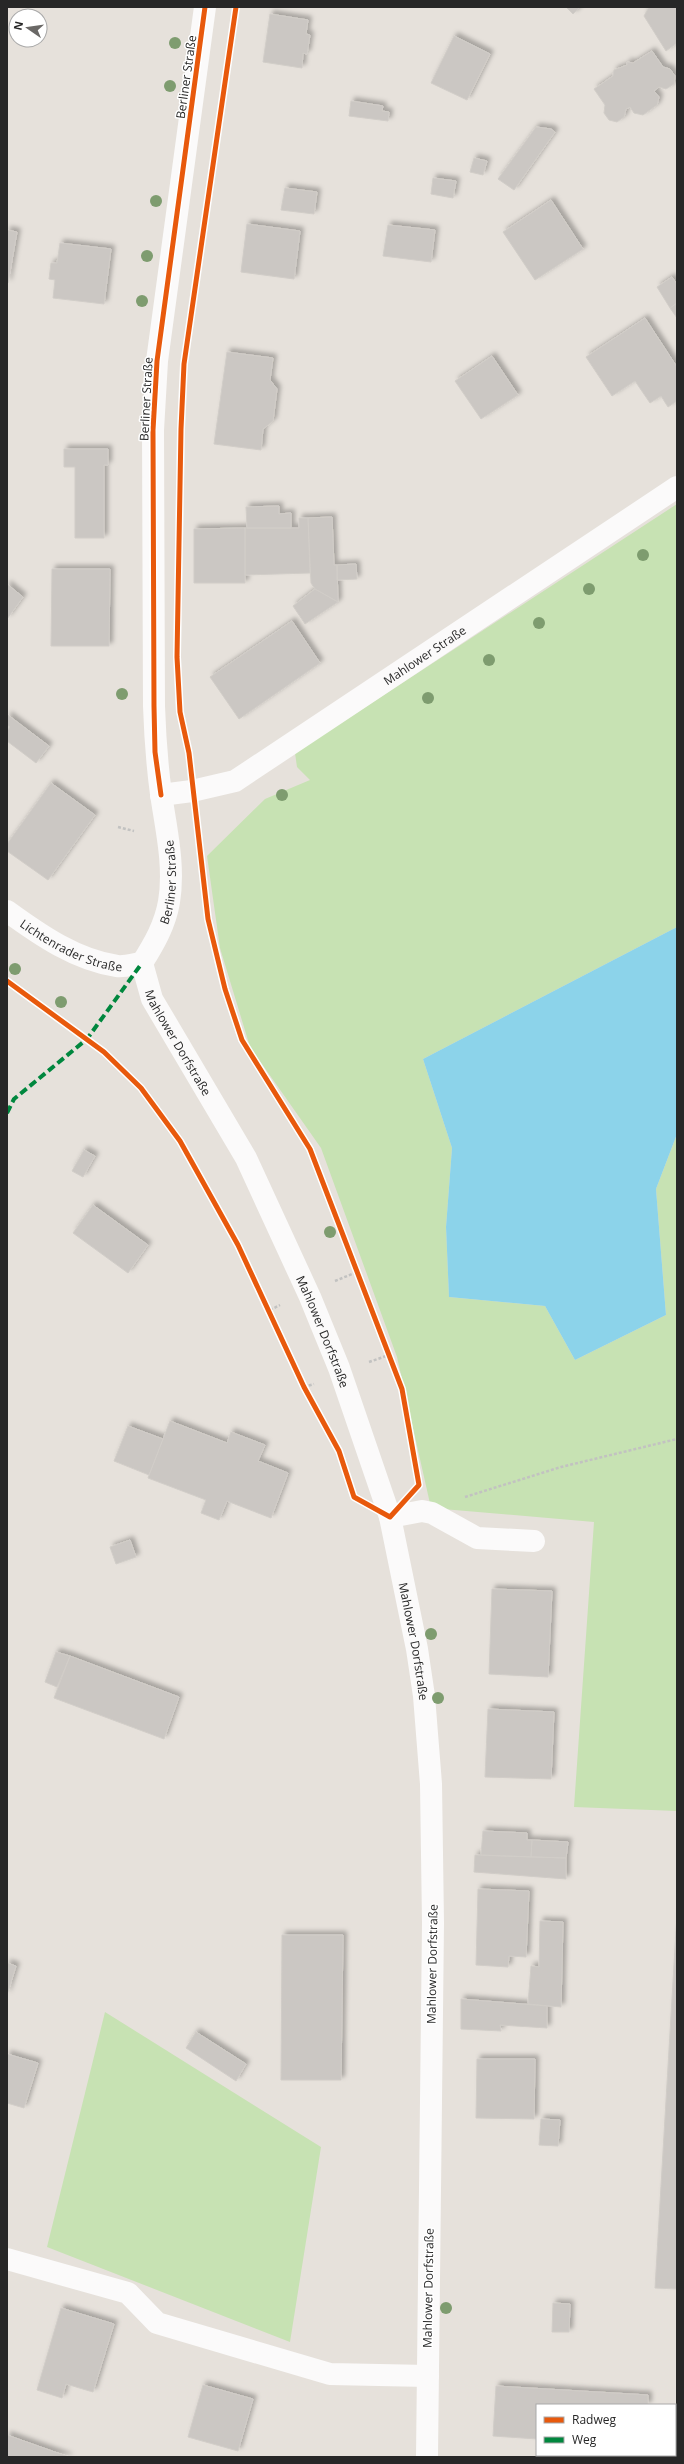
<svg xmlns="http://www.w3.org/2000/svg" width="684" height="2464" viewBox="0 0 684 2464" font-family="'Open Sans',sans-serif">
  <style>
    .green { fill: #c7e2b3 }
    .water { fill: #8cd3ea }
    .building { fill: #cbc7c3; stroke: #d1cdc8; filter: url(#shadow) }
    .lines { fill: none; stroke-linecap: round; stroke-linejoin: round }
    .path { stroke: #c2c2c1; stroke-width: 2.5; stroke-dasharray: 3 2; stroke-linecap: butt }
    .minor { stroke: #fbfafa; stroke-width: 22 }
    .quiet { stroke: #00873e; stroke-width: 4; stroke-dasharray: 8 4; stroke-linecap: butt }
    .cycleway-casing { stroke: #fff; stroke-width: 8 }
    .cycleway { stroke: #e8590c; stroke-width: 5 }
    .tree { fill: #7e9c6f }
    .labels { text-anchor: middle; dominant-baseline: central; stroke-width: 3; stroke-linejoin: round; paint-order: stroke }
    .street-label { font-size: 12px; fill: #272727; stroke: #fff }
  </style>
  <defs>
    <filter id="shadow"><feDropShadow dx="3.5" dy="-3.5" stdDeviation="2" flood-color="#0004"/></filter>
  </defs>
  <rect width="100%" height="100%" fill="#e6e1db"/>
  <!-- green -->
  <path class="green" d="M677 504V927L423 1059 452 1148 446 1227 449 1297 545 1306 575 1360 666 1315 656 1189 677 1134V1811L574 1807 594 1522 431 1508 397 1357 321 1148 250 1047 220 948 207 856 265 799 310 780 297 767 295 753Z
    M105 2012 321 2147 290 2342 47 2247Z"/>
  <!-- water -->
  <path class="water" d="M677 927V1134L656 1189 666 1315 575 1360 545 1306 449 1297 446 1227 452 1148 423 1059Z"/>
  <!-- building -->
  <path class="building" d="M566 7H580L573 14Z
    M649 7H677V43L666 51 644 16Z
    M270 14 308 20 306 34 310 35 307 54 303 53 302 68 263 62Z
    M454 36 490 54 467 100 431 83Z
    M652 51 663 67 670 69 675 76 674 84 666 89 659 87 654 91 659 97 657 105 643 115 634 113 630 107 626 109 624 117 617 122 609 120 604 113 605 105 594 89 613 76 614 70 627 65V62L633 63Z
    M351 101 383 106 382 111 389 112 388 121 349 116Z
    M536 127 551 129 555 132 514 190 498 179Z
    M474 158 487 161 483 175 470 172Z
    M433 178 456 181 453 198 431 194Z
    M285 188 317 192 314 214 281 210Z
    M551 200 583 249 535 280 503 232Z
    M247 224 300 231 294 279 241 272Z
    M388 225 435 230 431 262 383 256Z
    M7 230 17 232 8 283H7Z
    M60 243 111 249 104 304 53 298 55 280 49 279 51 263H57Z
    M672 277 677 284V303L670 308 657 287Z
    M677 303V318L670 308Z
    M645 318 677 367V401L668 407 661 396 650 403 635 381 612 396 586 357Z
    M227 352 273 358 270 380 277 389 273 421 263 429 261 450 214 444Z
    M492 356 518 395 481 419 455 381Z
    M64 449H108V465H104V538H75V467H64Z
    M279 506V514L291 513V528H247L246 507Z
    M332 517 334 565H337L338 602 315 589 311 583 308 518Z
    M299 518H308L310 573 245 575V528H299Z
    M245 528V583H194V529Z
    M356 564 357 579 337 580V565Z
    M52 569H110L109 646H51Z
    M7 584 23 597 7 619Z
    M315 589 338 602 305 624 293 606Z
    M292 621 320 663 239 719 210 677Z
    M8 715 49 746 36 763 7 741V731L10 727 7 725Z
    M51 783 95 815 48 880 7 851V844Z
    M84 1150 95 1156 83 1177 72 1171Z
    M93 1205 148 1245 128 1273 73 1233Z
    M170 1421 227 1443 231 1432 265 1445 258 1461 288 1473 271 1518 227 1501 219 1520 201 1513 206 1500 148 1478Z
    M128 1426 163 1439 149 1475 114 1461Z
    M130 1540 136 1557 116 1564 110 1547Z
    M492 1589 552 1591 548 1677 489 1674Z
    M56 1652 70 1656 57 1687 45 1682Z
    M70 1656 179 1697 164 1739 54 1698Z
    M488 1709 554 1712 551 1779 485 1777Z
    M483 1831 527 1833V1840H532L531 1857 481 1855Z
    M532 1840 568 1842 566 1858 531 1857Z
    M475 1855 566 1858V1879L474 1872Z
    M478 1889 529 1891 526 1957 509 1956 508 1967 476 1965Z
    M677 1913V2289L655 2288Z
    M540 1921 563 1922 561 2007 528 2004 531 1966 539 1967Z
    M282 1935H343L341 2080H281Z
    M7 1963 16 1966 7 1995Z
    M461 1999 547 2006V2028L500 2025 501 2031 461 2029Z
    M196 2032 246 2064 236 2081 186 2048Z
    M7 2054 38 2063 24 2108 7 2103Z
    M477 2059H535L534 2119 476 2118Z
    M541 2119 560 2120 558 2146 539 2145Z
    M553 2303 570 2304 569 2332H552Z
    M61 2308 114 2324 93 2392 66 2384 62 2398 37 2390Z
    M203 2385 253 2399 238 2451 188 2437Z
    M496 2386 648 2395V2405H537V2439L493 2436Z
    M675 2411H677V2457H643V2455H675Z
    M7 2435 69 2457H7Z"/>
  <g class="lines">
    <!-- path -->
    <path class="path" d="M118 827 134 831
      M335 1281 357 1272
      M270 1310 280 1305
      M369 1362 389 1355
      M304 1387 314 1384
      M465 1497 561 1467 677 1439"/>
    <!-- minor -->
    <g class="minor">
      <path id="s1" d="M161 795 192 791 235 781 677 487"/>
      <path id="s2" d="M7 911C40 935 76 960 117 966 125 967 134 964 142 963"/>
      <path id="s3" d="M142 963 152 999 246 1158 310 1297 339 1368 390 1517 417 1649 424 1696 431 1784 433 1923 427 2457"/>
      <path id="s4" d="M142 963C154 944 165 925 169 902 175 866 166 829 161 794 157 764 155 736 154 706L153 430 157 361 205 7"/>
      <path d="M390 1517 422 1511 432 1513 477 1538 534 1541"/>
      <path d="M7 2259 128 2293 157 2323 330 2374 428 2376"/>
    </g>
    <!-- quiet -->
    <path class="quiet" d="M7 1113 14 1099 87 1039 142 963"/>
    <defs>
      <path id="cycleway" d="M161 795 155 752 154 706 153 430 157 361 205 7
        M7 981 104 1052 141 1088 180 1141 238 1245 304 1387 339 1451 354 1497 390 1517 419 1485 402 1389 310 1149 242 1040 225 989 208 919 189 753 180 712 177 657 181 429 184 364 236 7"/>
    </defs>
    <!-- cycleway casing -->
    <use href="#cycleway" class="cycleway-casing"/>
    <!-- cycleway -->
    <use href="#cycleway" class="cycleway"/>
  </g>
  <!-- trees -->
  <g class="tree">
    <circle cx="175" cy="43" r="6"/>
    <circle cx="170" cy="86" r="6"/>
    <circle cx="156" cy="201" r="6"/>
    <circle cx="147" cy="256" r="6"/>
    <circle cx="142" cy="301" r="6"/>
    <circle cx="643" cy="555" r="6"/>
    <circle cx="589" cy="589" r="6"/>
    <circle cx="539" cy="623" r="6"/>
    <circle cx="489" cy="660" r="6"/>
    <circle cx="122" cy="694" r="6"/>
    <circle cx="428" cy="698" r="6"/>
    <circle cx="282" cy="795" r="6"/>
    <circle cx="15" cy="969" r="6"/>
    <circle cx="61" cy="1002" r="6"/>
    <circle cx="330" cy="1232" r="6"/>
    <circle cx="431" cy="1634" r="6"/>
    <circle cx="438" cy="1698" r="6"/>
    <circle cx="446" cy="2308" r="6"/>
  </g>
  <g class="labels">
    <!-- street labels -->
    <g class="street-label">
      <text transform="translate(186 77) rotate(-82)">Berliner Straße</text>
      <text transform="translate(146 399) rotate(-87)">Berliner Straße</text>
      <text stroke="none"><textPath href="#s1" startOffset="303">Mahlower Straße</textPath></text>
      <text stroke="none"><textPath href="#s4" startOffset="87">Berliner Straße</textPath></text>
      <text stroke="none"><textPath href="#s2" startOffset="74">Lichtenrader Straße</textPath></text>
      <text stroke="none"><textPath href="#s3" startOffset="88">Mahlower Dorfstraße</textPath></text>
      <text stroke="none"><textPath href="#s3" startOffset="412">Mahlower Dorfstraße</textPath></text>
      <text stroke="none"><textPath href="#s3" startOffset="736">Mahlower Dorfstraße</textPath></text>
      <text transform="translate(432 1964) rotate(-89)">Mahlower Dorfstraße</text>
      <text transform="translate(428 2288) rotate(-89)">Mahlower Dorfstraße</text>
    </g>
  </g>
  <!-- border -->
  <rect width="684" height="2464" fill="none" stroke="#272727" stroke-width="16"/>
  <!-- legend -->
  <rect x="536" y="2404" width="140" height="52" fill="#ffffff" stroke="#a9a9a9"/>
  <rect x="544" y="2417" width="20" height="6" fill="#e8590c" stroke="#a9a9a9"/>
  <text x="572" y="2424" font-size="12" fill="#272727">Radweg</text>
  <rect x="544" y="2437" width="20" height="6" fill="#00873e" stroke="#a9a9a9"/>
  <text x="572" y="2444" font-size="12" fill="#272727">Weg</text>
  <!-- north arrow -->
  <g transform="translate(28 28) rotate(283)"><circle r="19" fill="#ffffff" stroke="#a9a9a9"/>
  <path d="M0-3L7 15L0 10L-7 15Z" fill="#6a6866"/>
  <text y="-6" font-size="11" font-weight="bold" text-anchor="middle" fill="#272727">N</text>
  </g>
</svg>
